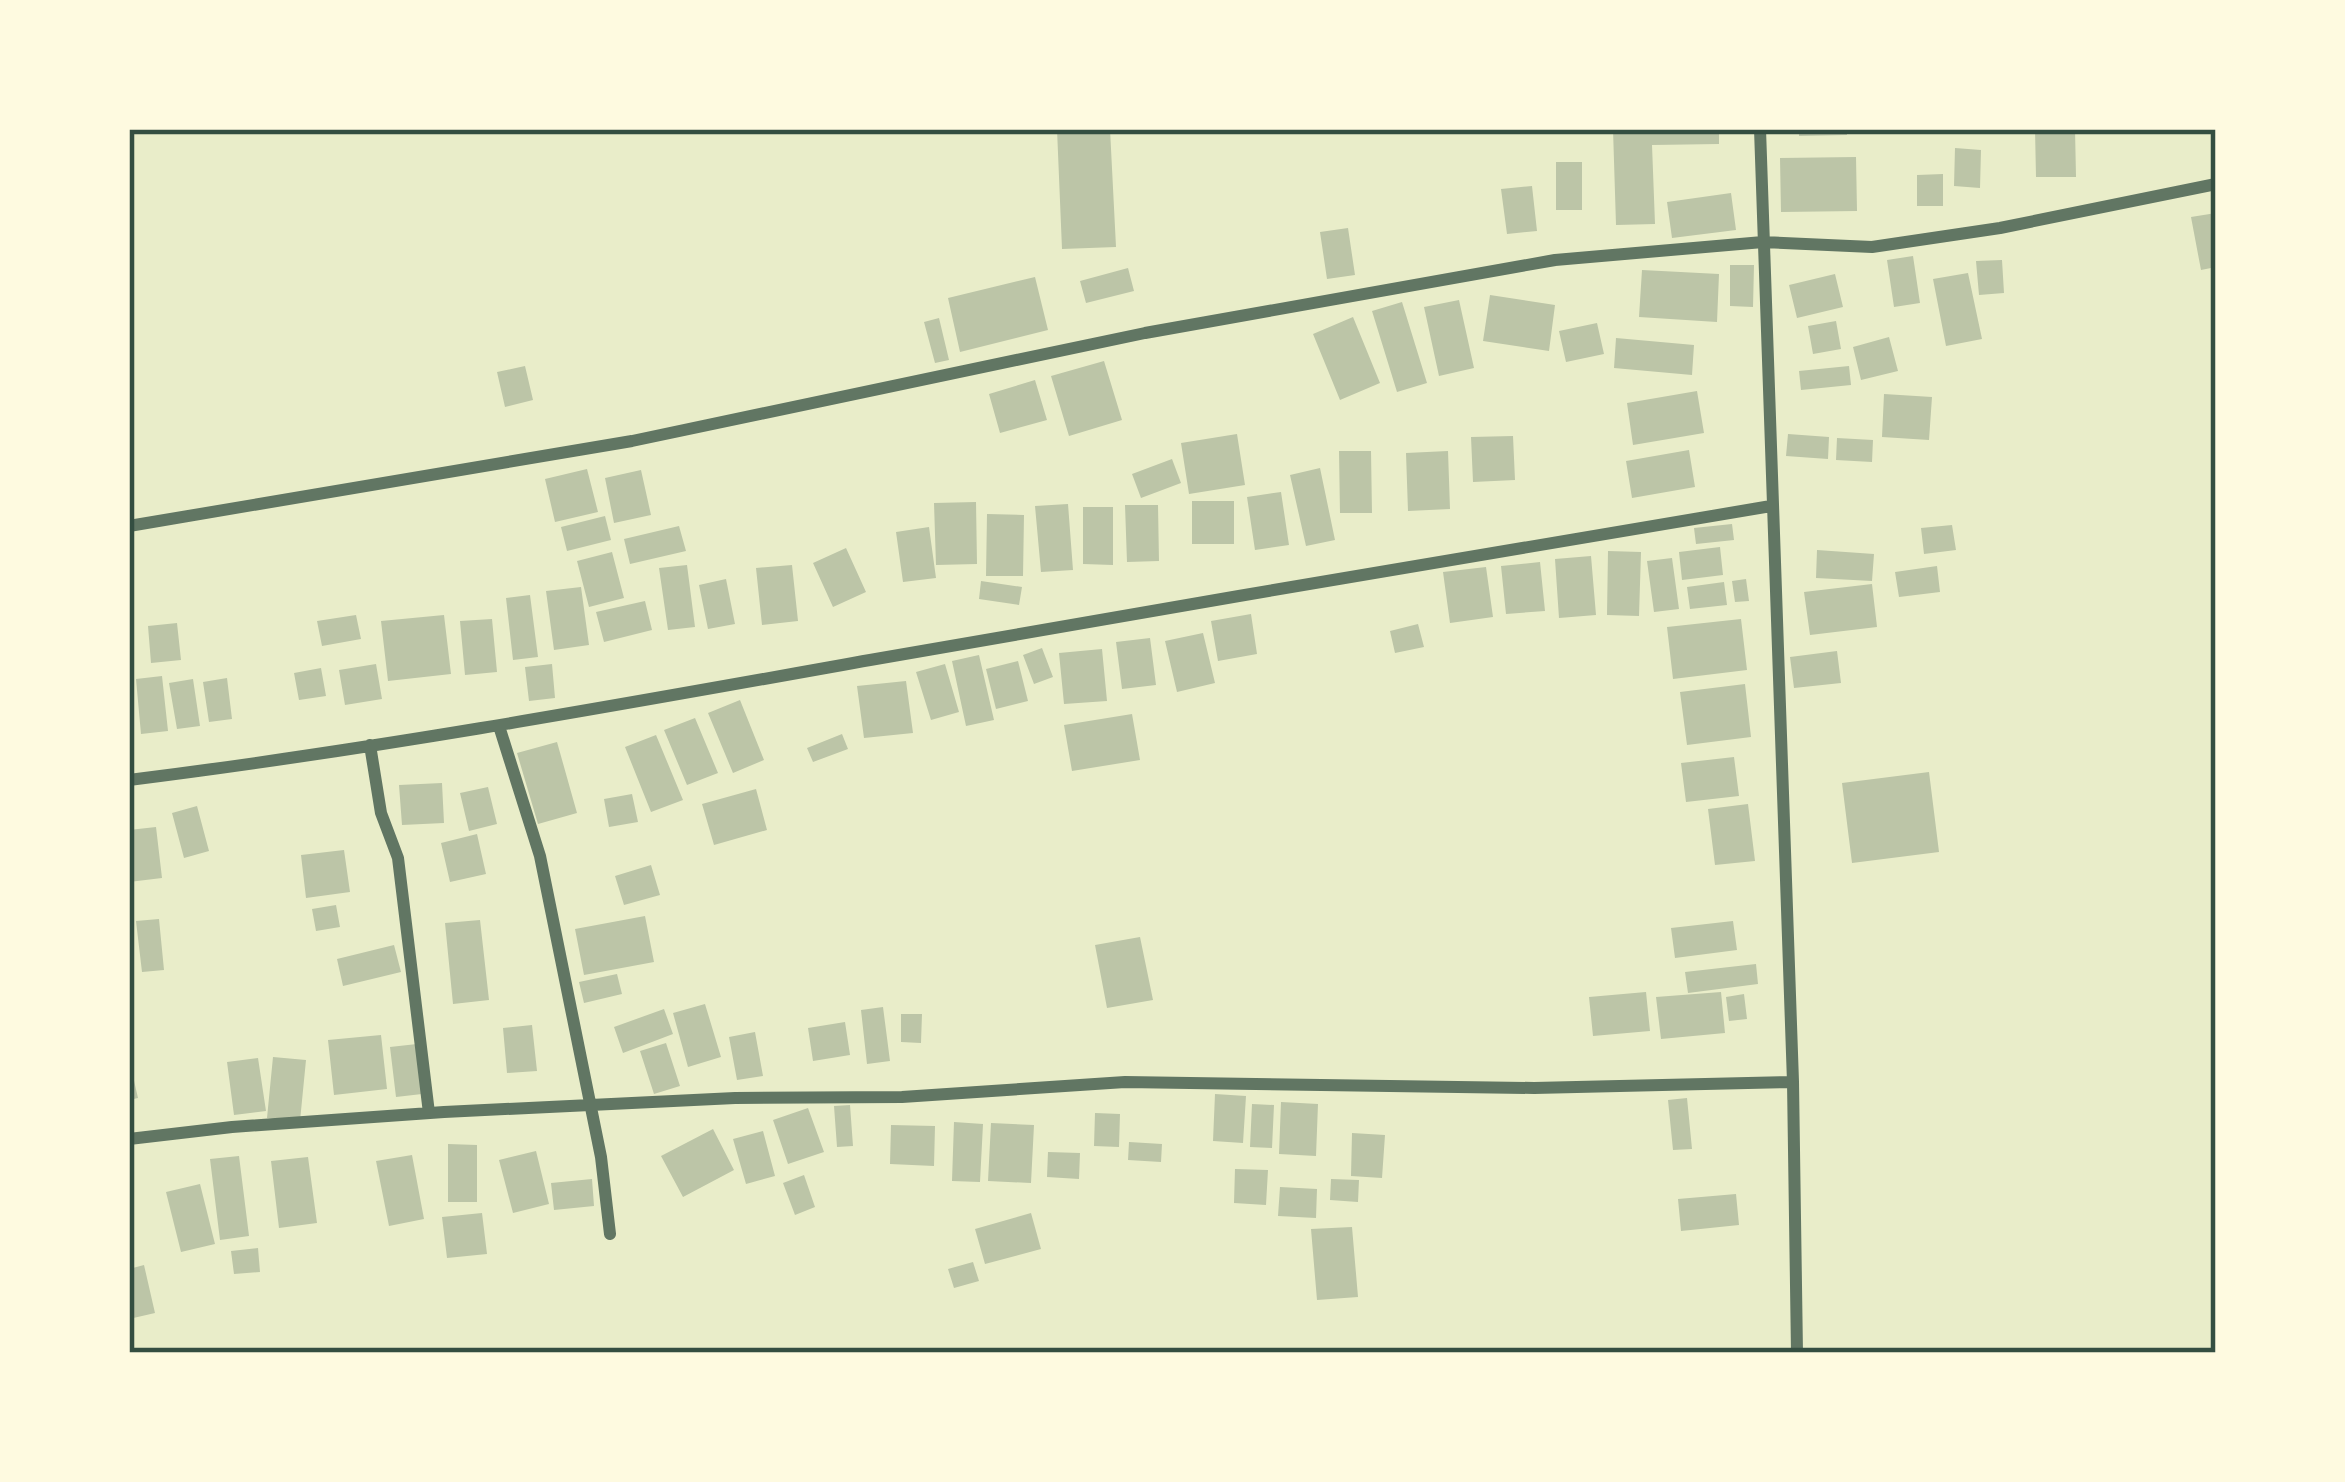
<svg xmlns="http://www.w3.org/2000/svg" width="2345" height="1482" viewBox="0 0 2345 1482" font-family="'Varela Round',sans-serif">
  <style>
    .building { fill: #bcc5a7 }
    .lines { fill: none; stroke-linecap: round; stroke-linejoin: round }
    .minor { stroke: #617663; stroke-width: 12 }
    .neatline { fill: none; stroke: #344e41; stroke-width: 4.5 }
  </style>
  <rect width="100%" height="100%" fill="#e9edc9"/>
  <!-- building -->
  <path class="building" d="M1057 129H1110L1116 247 1062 249Z
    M1613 129H1719V144L1652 145 1655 224 1616 225Z
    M1799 129H1847V135L1799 136Z
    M2035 129H2075L2076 177H2036Z
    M1955 148 1981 150 1980 188 1954 186Z
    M1856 157 1857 211 1781 212 1780 158Z
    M1556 162H1582V210H1556Z
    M1943 174V206H1917V175Z
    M1532 186 1537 231 1507 234 1501 189Z
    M1731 193 1736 230 1672 238 1667 202Z
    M2216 213V267L2201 270 2191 217Z
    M1348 228 1355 275 1327 279 1320 232Z
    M1913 256 1920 303 1894 307 1887 260Z
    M2002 260 2004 293 1979 295 1976 261Z
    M1730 265H1754L1753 307 1730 306Z
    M1128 268 1134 291 1086 303 1080 281Z
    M1642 270 1719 274 1717 322 1639 317Z
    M1968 273 1982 339 1946 346 1933 279Z
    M1835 274 1843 307 1797 318 1789 285Z
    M1035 277 1048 330 960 352 948 298Z
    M1490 295 1555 305 1549 351 1483 341Z
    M1459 300 1474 368 1439 376 1424 307Z
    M1402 302 1427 383 1397 392 1372 311Z
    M1353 317 1380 383 1340 400 1313 334Z
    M939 318 949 360 935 363 924 322Z
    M1836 321 1841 349 1813 354 1808 326Z
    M1597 323 1604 354 1566 362 1559 331Z
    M1889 337 1898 371 1861 380 1853 347Z
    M1616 338 1694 345 1692 375 1614 368Z
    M1104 361 1122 420 1069 436 1051 376Z
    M525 366 533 400 505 407 497 372Z
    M1849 366 1851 385 1801 390 1799 371Z
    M1035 380 1047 420 1000 433 989 394Z
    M1697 391 1704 433 1633 445 1627 403Z
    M1884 394 1932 397 1929 440 1882 437Z
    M1237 434 1245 485 1189 494 1181 443Z
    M1788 434 1829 437 1828 459 1786 456Z
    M1513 436 1515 480 1473 482 1471 437Z
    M1837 438 1873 440 1872 462 1836 460Z
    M1689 450 1695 487 1632 498 1626 461Z
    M1339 451H1371L1372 513H1340Z
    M1448 451 1450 509 1408 511 1406 453Z
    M1172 459 1181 483 1141 498 1132 474Z
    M1320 468 1335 540 1306 546 1290 475Z
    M587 469 598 512 555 522 545 479Z
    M641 470 651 515 614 523 605 478Z
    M1281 492 1289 545 1255 550 1247 497Z
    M1192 501H1234V544H1192Z
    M976 502 977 564 936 565 934 503Z
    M1068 504 1073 570 1041 572 1035 506Z
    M1125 505H1158L1159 561 1127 562Z
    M1083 507H1113V565L1083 564Z
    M987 514 1024 515 1023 576H986Z
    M605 516 611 540 567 551 561 527Z
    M1732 524 1734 540 1696 544 1694 528Z
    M1952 525 1956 550 1924 554 1921 528Z
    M679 526 686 551 630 564 624 539Z
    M929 527 936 578 903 582 896 532Z
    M1720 547 1723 575 1682 580 1679 552Z
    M846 548 866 592 833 607 813 563Z
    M1817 550 1874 554 1872 581 1816 578Z
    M1608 551 1641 552 1639 616 1607 615Z
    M612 552 624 598 589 607 577 561Z
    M1591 556 1596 615 1559 618 1555 559Z
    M1672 558 1679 609 1654 612 1647 561Z
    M1540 562 1545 611 1506 614 1501 566Z
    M687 565 695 627 668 630 659 568Z
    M792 565 798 621 762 625 756 568Z
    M1937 566 1940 592 1899 597 1895 572Z
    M1486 567 1493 617 1450 623 1443 572Z
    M726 579 735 624 708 629 699 585Z
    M1746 579 1749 601 1735 602 1732 581Z
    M981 581 1022 587 1019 605 979 599Z
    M1724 582 1727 605 1690 609 1687 587Z
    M1872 584 1877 627 1810 635 1804 592Z
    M581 587 589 645 554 650 546 591Z
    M530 595 538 657 513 660 506 598Z
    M645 601 652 630 604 642 596 612Z
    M1251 614 1257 654 1218 661 1211 621Z
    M356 615 361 639 322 646 317 621Z
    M444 615 451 674 388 681 381 621Z
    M492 619 497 672 465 675 460 621Z
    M1741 619 1747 670 1673 679 1667 627Z
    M177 623 181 660 151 663 148 626Z
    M1418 624 1424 647 1395 653 1390 631Z
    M1203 633 1215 683 1177 692 1165 641Z
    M1150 638 1156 685 1122 689 1116 642Z
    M1042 648 1053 677 1034 684 1023 655Z
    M1102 649 1107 701 1064 704 1059 653Z
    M1837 651 1841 683 1794 688 1790 657Z
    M979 655 994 720 966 726 952 661Z
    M1018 661 1028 701 996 709 986 669Z
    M376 664 382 699 345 705 339 670Z
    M552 664 555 698 529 701 525 667Z
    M945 664 959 712 931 720 916 672Z
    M321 668 326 696 299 700 294 673Z
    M162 676 168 731 141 734 136 679Z
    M227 678 232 719 209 722 203 682Z
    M193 679 200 726 177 729 169 683Z
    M906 681 913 733 864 738 857 686Z
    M1745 684 1751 737 1687 745 1680 692Z
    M740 700 764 760 733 773 708 713Z
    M1132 714 1140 760 1072 771 1064 725Z
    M695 718 718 773 687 785 664 730Z
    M842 734 848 749 813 762 807 748Z
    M656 735 683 800 651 812 625 747Z
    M557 742 577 813 538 824 517 753Z
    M1734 757 1739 796 1686 802 1681 763Z
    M1929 772 1939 852 1852 863 1842 783Z
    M442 783 444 823 402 825 399 785Z
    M488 787 497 824 469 831 460 793Z
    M756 789 767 830 714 845 702 804Z
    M632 794 638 822 609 827 604 799Z
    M1748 804 1755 861 1715 865 1708 809Z
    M197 806 209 851 184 858 172 813Z
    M156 827 162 878 129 882V830Z
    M477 834 486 874 450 882 441 843Z
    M344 850 350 892 306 898 301 855Z
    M651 865 660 895 624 905 615 876Z
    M336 905 340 927 316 931 312 909Z
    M645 916 654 962 584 975 575 929Z
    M159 919 164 970 142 972 136 921Z
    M480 920 489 1000 453 1004 445 923Z
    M1733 921 1737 950 1675 958 1671 928Z
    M1140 937 1153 1000 1107 1008 1095 945Z
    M394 945 401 972 343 986 337 959Z
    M1756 964 1758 984 1688 993 1685 972Z
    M617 974 622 994 584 1003 579 982Z
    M1646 992 1650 1031 1593 1036 1589 997Z
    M1721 992 1725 1033 1661 1039 1656 997Z
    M1744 994 1747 1019 1729 1021 1726 997Z
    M705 1004 721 1057 688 1067 673 1013Z
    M883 1007 890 1061 867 1064 861 1010Z
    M664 1009 673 1034 623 1053 614 1027Z
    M901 1014H922L921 1043 901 1042Z
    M845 1022 850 1055 813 1061 808 1028Z
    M532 1025 537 1071 507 1073 503 1028Z
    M755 1032 763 1076 737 1080 729 1037Z
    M381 1035 387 1089 334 1095 328 1040Z
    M666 1043 680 1086 654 1094 640 1051Z
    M417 1044 422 1094 396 1097 390 1047Z
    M273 1057 306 1060 300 1121 267 1118Z
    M258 1058 266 1111 234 1115 227 1062Z
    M129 1059 138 1098 129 1100Z
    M1215 1094 1246 1096 1243 1143 1213 1141Z
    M1687 1098 1692 1149 1673 1150 1668 1100Z
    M1281 1102 1318 1104 1316 1156 1279 1154Z
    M1252 1104 1274 1105 1272 1148 1250 1147Z
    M850 1105 853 1146 837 1147 834 1106Z
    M808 1108 824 1152 788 1164 773 1120Z
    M1095 1113 1120 1114 1119 1147 1094 1146Z
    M954 1122 983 1124 980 1182 952 1181Z
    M991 1123 1034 1125 1031 1183 988 1181Z
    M891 1125 935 1126 934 1166 890 1164Z
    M713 1129 734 1170 683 1197 661 1156Z
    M763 1131 775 1176 746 1184 733 1139Z
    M1352 1133 1385 1135 1382 1178 1351 1176Z
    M1129 1142 1162 1144 1161 1162 1128 1160Z
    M448 1144 477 1145V1202H448Z
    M536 1151 549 1204 513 1213 499 1160Z
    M1048 1152 1080 1153 1079 1179 1047 1177Z
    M412 1155 424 1219 389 1226 376 1161Z
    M239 1156 249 1236 220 1240 210 1159Z
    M308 1157 317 1223 279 1228 271 1161Z
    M1235 1169 1268 1170 1266 1205 1234 1203Z
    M804 1175 815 1207 795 1215 783 1183Z
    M592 1179 594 1206 554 1210 551 1183Z
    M1331 1179 1359 1180 1358 1202 1330 1200Z
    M200 1184 215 1244 181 1252 166 1192Z
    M1280 1187 1317 1189 1316 1218 1278 1216Z
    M1736 1194 1739 1225 1681 1231 1678 1199Z
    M482 1213 487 1254 447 1258 442 1217Z
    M1031 1213 1041 1249 985 1264 975 1229Z
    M1352 1227 1358 1297 1317 1300 1311 1229Z
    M258 1248 260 1272 234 1274 231 1251Z
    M973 1262 979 1281 954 1288 948 1269Z
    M144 1265 155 1313 129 1319V1269Z"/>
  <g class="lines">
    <!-- minor -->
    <path class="minor" d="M1760 129 1793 1082 1797 1353
      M129 526 632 441 1145 333 1555 260 1763 242 1872 247 2000 228 2216 184
      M499 726 540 856 601 1157 610 1234
      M370 745 381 813 398 858 429 1113
      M129 780C377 749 624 704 870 660 1170 608 1471 555 1771 506
      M129 1139 232 1127 444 1112 735 1098 902 1097 1125 1082 1534 1088 1793 1082"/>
  </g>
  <!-- border -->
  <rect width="2345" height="1482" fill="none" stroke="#fefae0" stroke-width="264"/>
  <rect x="132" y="132" width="2081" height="1218" class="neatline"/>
</svg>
